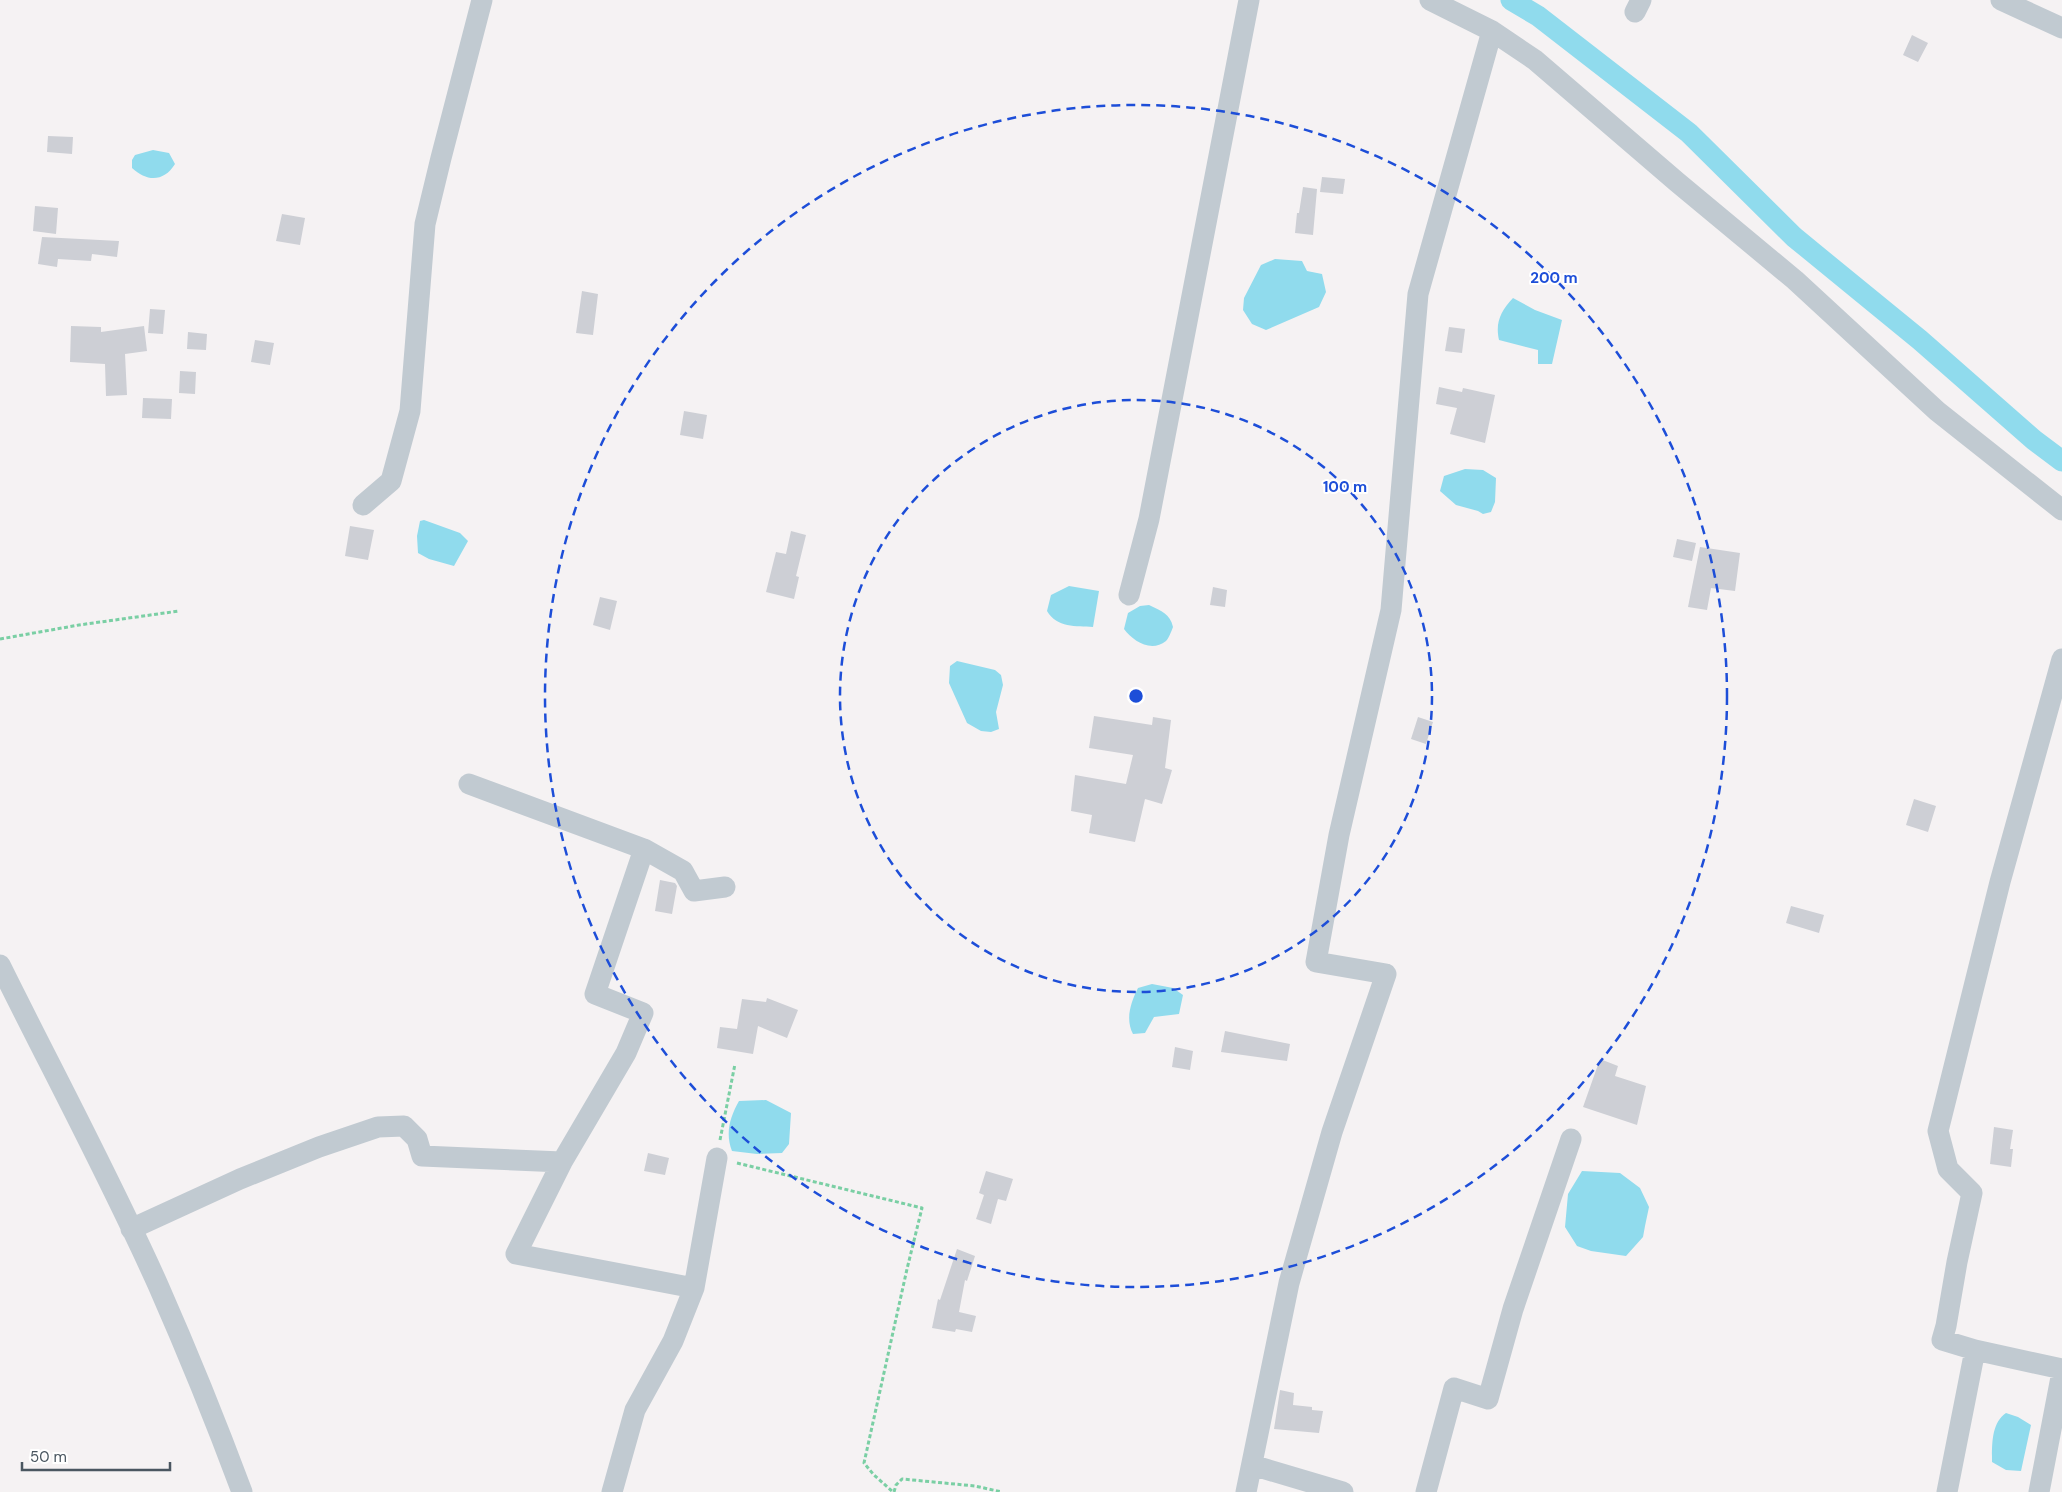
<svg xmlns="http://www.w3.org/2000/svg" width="2062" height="1492" viewBox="0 0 2062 1492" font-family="'DM Sans',sans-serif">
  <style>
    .water { fill: #90dbed }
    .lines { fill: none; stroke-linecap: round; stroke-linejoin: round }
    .canal { stroke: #90dbed; stroke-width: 21 }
    .building { fill: #cdcfd5 }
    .path { stroke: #7acfa4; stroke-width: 3; stroke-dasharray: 4 2.5; stroke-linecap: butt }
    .street { stroke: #c1cad1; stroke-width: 21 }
    .ring { fill: none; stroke: #1d4ed8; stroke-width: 2.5; stroke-dasharray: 9 6 }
    .centre { fill: #1d4ed8; stroke: #fff; stroke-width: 2.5 }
    .ring-label { font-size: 15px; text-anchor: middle; font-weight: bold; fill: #1d4ed8; stroke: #fff; stroke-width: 4; stroke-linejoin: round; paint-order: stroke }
  </style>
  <rect width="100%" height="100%" fill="#f5f2f3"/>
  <!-- water -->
  <path class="water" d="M153 150 169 153 175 164C164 182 147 182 132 168V160L135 155Z
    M1275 259 1302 261 1307 271 1322 274 1326 292 1319 307 1266 330 1252 324 1243 310 1244 298 1261 265Z
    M1513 298 1535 310 1562 320 1552 364H1538V350L1499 340C1495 322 1501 311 1513 298Z
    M1465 469 1483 470 1496 478 1495 502 1491 512 1483 514 1478 511 1456 505 1440 491 1444 476Z
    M424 520 460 533 468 541 454 566 429 559 418 553 417 536 420 521Z
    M1069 586 1099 591 1093 627C1076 626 1057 628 1047 611L1051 595Z
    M1149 605C1162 611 1170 614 1173 627 1171 632 1169 638 1166 641 1151 653 1133 641 1124 629L1128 613 1140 606Z
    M957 661 995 670 1001 675 1003 685 996 712 999 729 991 732 981 731 967 723 949 683 950 666Z
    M1152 984 1173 988 1183 995 1179 1014 1154 1017 1145 1033 1133 1034C1125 1019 1131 1002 1138 988Z
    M766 1100 791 1113 789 1144 782 1153 757 1154 732 1151C725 1133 730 1117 739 1101Z
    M1582 1171 1620 1173 1640 1188 1649 1207 1645 1226 1643 1237 1626 1256 1591 1251 1577 1246 1565 1227 1568 1194Z
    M2006 1413 2018 1417 2031 1425 2021 1471 2006 1470 1992 1462C1992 1446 1991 1423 2006 1413Z"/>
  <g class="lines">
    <!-- canal -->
    <path class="canal" d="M1511 0 1538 16 1689 133 1794 237 1920 340 2034 440 2062 461"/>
  </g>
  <!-- building -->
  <path class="building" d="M1912 35 1928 43 1918 62 1903 55Z
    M48 136 73 137 72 154 47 152Z
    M1322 177 1345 179 1343 194 1320 192Z
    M1303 187 1317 189 1313 235 1295 233 1297 213H1299Z
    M35 206 58 208 56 234 33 231Z
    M282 214 305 218 300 245 276 241Z
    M42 237 119 241 117 257 92 254 91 261 58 259 57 267 38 264Z
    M582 291 598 294 593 335 576 333Z
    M150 309 165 310 163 334 148 333Z
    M71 326 101 327V332L144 326 147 351 125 354 127 395 106 396 105 364 70 362Z
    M1449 327 1465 329 1462 353 1445 351Z
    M188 332 207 334 206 350 187 349Z
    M255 340 274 343 270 365 251 362Z
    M180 371 196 372 195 394 179 393Z
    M1439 387 1462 392 1463 388 1495 395 1485 443 1450 434 1457 408 1436 404Z
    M143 398 172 399 171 419 142 418Z
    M684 411 707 415 703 439 680 435Z
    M350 526 374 530 368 560 345 556Z
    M791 531 806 535 796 576 799 577 794 599 766 592 776 552 786 554Z
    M1677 539 1696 543 1692 561 1673 557Z
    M1700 547 1740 553 1735 591 1711 588 1707 610 1688 607Z
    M1213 587 1227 590 1225 607 1210 605Z
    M600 597 617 601 610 630 593 625Z
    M1094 716 1152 725 1153 717 1171 720 1165 768 1172 770 1162 804 1145 799 1135 842 1089 833 1092 815 1071 811 1075 775 1126 784 1133 755 1089 748Z
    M1418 717 1433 722 1426 744 1411 739Z
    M1914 799 1936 806 1928 832 1906 825Z
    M660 880 675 883 677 886 672 914 655 911Z
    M1791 906 1824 915 1819 933 1786 923Z
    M767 998 798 1010 787 1038 758 1026 753 1054 717 1048 720 1027 737 1029 742 999 766 1002Z
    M1225 1031 1290 1044 1287 1061 1221 1052Z
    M1175 1047 1193 1051 1190 1070 1172 1067Z
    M1600 1059 1618 1066 1615 1076 1646 1086 1637 1125 1583 1107Z
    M1994 1127 2013 1130 2010 1149H2013L2011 1167 1990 1164Z
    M648 1153 669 1158 665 1175 644 1171Z
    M986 1171 1013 1179 1006 1201 998 1199 991 1224 976 1219 984 1195 979 1193Z
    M957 1249 975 1256 967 1281 965 1280 959 1312 976 1316 972 1332 956 1329 955 1332 932 1328 938 1299 940 1300Z
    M1280 1390 1294 1393 1293 1405 1312 1407V1410L1323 1411 1319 1433 1274 1429Z"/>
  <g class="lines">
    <!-- path -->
    <path class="path" d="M0 639 79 625 179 611
      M720 1140 735 1064
      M737 1163 922 1208 907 1269 864 1463 874 1475 893 1492
      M894 1492 896 1485 902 1479 975 1486 1002 1492"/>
    <!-- street -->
    <path class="street" d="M1430 0 1492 31 1535 60 1677 182 1795 280 1937 411 2062 510
      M2001 0 2062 28
      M1635 12 1641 0
      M363 505 391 481 410 411 425 224 441 158 482 0
      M1129 595 1149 519 1249 0
      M469 784 644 849 683 871 694 891 725 887
      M644 849 595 994 643 1013 626 1053 562 1162 516 1254 694 1288 717 1158
      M0 965C53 1072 109 1176 158 1285 188 1353 216 1422 242 1492
      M131 1229 240 1179 319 1147 378 1127 404 1126 417 1139 422 1156 562 1162
      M1975 1350 2062 1369
      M1252 1465 1343 1492
      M612 1492 635 1410 673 1341 694 1288
      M1246 1492 1289 1283 1332 1132 1386 974 1316 962 1339 835 1391 610 1418 294 1492 31
      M1426 1492 1454 1388 1488 1399 1513 1309 1571 1139
      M1947 1492 1975 1350 1942 1340 1946 1326 1957 1262 1972 1193 1948 1169 1938 1131 2000 882 2062 659
      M2039 1492 2062 1372"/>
  </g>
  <!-- distance rings -->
  <g class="ring">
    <circle cx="1136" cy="696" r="296"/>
    <circle cx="1136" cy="696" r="591"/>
  </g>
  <circle cx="1136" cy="696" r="8" class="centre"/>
  <g class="ring-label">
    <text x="1554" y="283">200 m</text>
    <text x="1345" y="492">100 m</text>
  </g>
  <!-- scale -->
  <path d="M22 1462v8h148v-8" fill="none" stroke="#4a5660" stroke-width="2.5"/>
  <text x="30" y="1462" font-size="15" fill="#4a5660" stroke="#ffffff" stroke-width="4" paint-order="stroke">50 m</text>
</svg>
